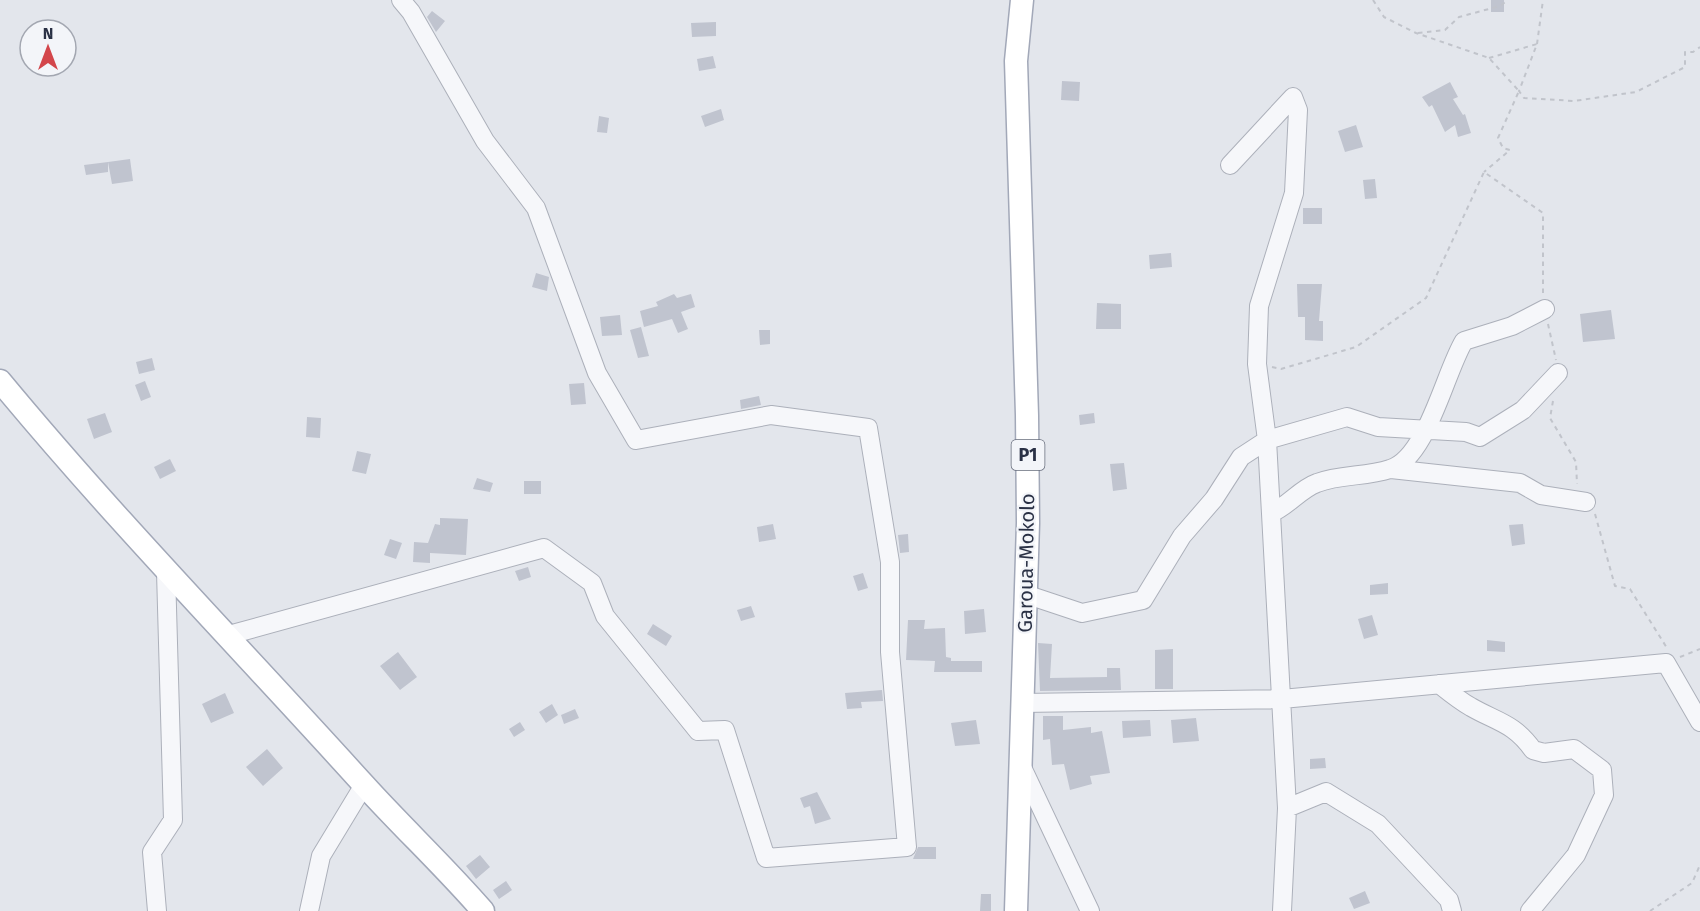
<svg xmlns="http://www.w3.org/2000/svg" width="1700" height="911" viewBox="0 0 1700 911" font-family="'Fira Sans',sans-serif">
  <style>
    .building { fill: #c0c4cf }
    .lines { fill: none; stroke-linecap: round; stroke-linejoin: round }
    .minor-casing { stroke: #acb0ba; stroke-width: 20 }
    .major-casing { stroke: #a2a8b8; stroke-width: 25 }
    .path { stroke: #c1c4cb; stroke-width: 2; stroke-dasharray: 4.5 4.5; stroke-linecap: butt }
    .minor { stroke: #f6f7fa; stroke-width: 18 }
    .major { stroke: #fff; stroke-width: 22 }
    .labels { text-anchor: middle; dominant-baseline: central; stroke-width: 4.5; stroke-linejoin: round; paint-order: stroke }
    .shield { fill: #f3f5f9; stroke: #666c7b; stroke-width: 1.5 }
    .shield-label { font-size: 18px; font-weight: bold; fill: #2a3145 }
    .street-label { font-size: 20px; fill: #2a3145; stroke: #f3f5f9 }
  </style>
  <rect width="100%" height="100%" fill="#e3e6ec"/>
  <!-- building -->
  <path class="building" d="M1491 0H1504V12H1491Z
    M432 11 445 21 436 32 427 17Z
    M716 22V36L692 37 691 23Z
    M713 56 716 68 699 71 697 59Z
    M1062 81 1080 82 1079 101 1061 100Z
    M1450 82 1458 97 1453 99 1463 115 1465 114 1471 133 1458 137 1455 125 1445 132 1432 105 1429 107 1422 97Z
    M721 109 724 120 705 127 701 116Z
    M599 116 609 118 607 133 597 132Z
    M1356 125 1363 147 1345 152 1338 131Z
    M130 159 133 181 112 184 108 162Z
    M108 162V172L86 175 84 165Z
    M1375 179 1377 198 1365 199 1363 180Z
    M1303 208H1322V224H1303Z
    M1171 253 1172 267 1150 269 1149 255Z
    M536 273 549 277 547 291 532 287Z
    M1297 284H1322L1319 321H1323V341L1305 340V317H1298Z
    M674 294 677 298 691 294 695 307 681 312 688 329 678 333 672 319 644 327 640 311 658 306 656 302Z
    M1097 303 1121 304V329H1096Z
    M1611 310 1615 339 1583 342 1580 314Z
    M620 315 622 335 602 336 600 317Z
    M641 327 649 356 638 358 630 330Z
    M759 330H770V344L760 345Z
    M152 358 155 370 139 374 136 362Z
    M145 381 151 397 141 401 135 385Z
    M584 383 586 404 571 405 569 384Z
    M759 396 761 405 741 409 740 400Z
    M105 413 112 432 94 439 87 419Z
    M1094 413 1095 423 1080 425 1079 415Z
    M307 417 321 418 320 438 306 437Z
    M357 451 371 454 366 474 352 471Z
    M170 459 176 471 160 479 154 467Z
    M1124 463 1127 489 1113 491 1110 464Z
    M477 478 493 483 490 492 473 489Z
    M524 481H541V494H524Z
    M440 518 468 519 466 555 430 553V563L413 562 414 542 428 543 435 524 440 525Z
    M773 524 776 539 759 542 757 527Z
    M1523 524 1525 544 1512 546 1509 525Z
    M908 534 909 552 900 553 898 535Z
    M390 539 402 543 396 559 384 555Z
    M528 567 531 577 519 581 515 571Z
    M863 573 868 588 858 591 853 576Z
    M1388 583V594L1370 595V585Z
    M751 606 755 617 741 621 737 610Z
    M984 609 986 632 965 634 964 611Z
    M1372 615 1378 635 1364 639 1358 619Z
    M908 620H925L924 629 945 628 946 657 951 658V661H982V672H934L935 661 906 660Z
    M653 624 672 636 666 646 647 634Z
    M1487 640 1505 642V652L1487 651Z
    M1038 643 1052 644 1050 678 1107 677V668H1120L1121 690 1040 691Z
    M1173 649V689H1155V650Z
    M398 652 417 677 400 690 380 666Z
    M882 690 883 701 861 702 862 708 847 709 845 693Z
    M225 693 234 713 211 723 202 704Z
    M552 704 558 715 546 723 539 712Z
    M575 709 579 718 564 724 561 715Z
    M1043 716H1063V730L1091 727V733L1102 731 1110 773 1090 776 1092 784 1070 790 1064 764 1052 765 1050 739 1043 740Z
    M1196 718 1199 741 1173 743 1171 720Z
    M976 720 980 744 955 746 951 723Z
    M1150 720 1151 736 1123 738 1122 721Z
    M520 722 525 730 514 737 509 729Z
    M267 749 283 768 263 786 246 767Z
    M1325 758 1326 768 1310 769V759Z
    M817 792 831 819 815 824 810 806 804 808 800 798Z
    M918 847H936V859H913Z
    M480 855 490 867 476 879 466 866Z
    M506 881 512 890 499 899 493 890Z
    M1365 891 1370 903 1354 909 1349 898Z
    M981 894H991V911H980Z"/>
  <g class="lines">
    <defs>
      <path id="minor" d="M1230 165 1293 97 1298 110 1294 193 1259 306 1257 364 1267 440 1287 808 1282 911
        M1391 469 1520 483 1541 495 1586 502
        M1271 513C1287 507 1300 489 1317 483 1340 474 1366 477 1390 469 1427 458 1445 372 1464 341L1512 326 1545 309
        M1025 594 1082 613 1143 600 1182 536 1214 499 1241 457 1267 440 1347 417 1378 427 1466 432 1480 437 1523 410 1558 373
        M229 635 544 548 592 583 605 616 698 731 725 730 766 858 907 847 890 652V562L868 428 771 415 636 440 597 373 536 208 485 141 411 12 401 0
        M1439 684C1449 692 1460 701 1471 707 1497 722 1514 723 1533 750L1544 753 1574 749 1602 770 1604 795 1576 855 1530 911
        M1022 703 1282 699 1666 663 1700 722
        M1020 763 1090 911
        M1287 808 1326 792 1378 824 1449 900 1452 911
        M157 911 152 852 173 820 166 572
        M309 911 321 856 364 785"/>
      <path id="major" d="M0 381C116 521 243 651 365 786 403 828 445 867 483 911
        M1016 911 1028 523 1027 415 1016 61 1022 0"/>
    </defs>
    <!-- minor casing -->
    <use href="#minor" class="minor-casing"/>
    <!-- major casing -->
    <use href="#major" class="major-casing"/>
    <!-- path -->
    <path class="path" d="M1373 0 1384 17 1416 33 1489 58 1519 91 1498 138 1503 148 1510 150 1484 172
      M1418 33 1445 30 1459 17 1500 6 1508 0
      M1537 44 1543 0
      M1489 58 1537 44 1519 91 1524 98 1574 101 1636 92 1685 67V52H1693L1700 47
      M1548 324 1556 360
      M1272 367 1281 369 1356 347 1426 298 1484 172 1543 213V295
      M1553 401 1550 418 1576 462 1577 484
      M1595 514 1615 586 1630 589 1667 648
      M1680 657 1700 649
      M1650 911 1692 883 1700 865"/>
    <!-- minor -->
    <use href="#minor" class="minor"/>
    <!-- major -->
    <use href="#major" class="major"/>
  </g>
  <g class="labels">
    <!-- shield labels -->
    <rect class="shield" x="1011.5" y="440" width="33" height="30" rx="4.5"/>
    <g class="shield-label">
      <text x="1028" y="455">P1</text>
    </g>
    <!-- street labels -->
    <g class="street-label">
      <text transform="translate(1026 563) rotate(-89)">Garoua-Mokolo</text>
    </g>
  </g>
  <!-- north arrow -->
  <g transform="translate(48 48)"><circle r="28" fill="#f3f5f9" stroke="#a3a7b1" stroke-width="1.5"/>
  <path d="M0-4.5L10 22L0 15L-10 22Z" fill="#d3464b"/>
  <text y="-9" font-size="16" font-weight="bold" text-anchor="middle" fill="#2a3145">N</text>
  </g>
</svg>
